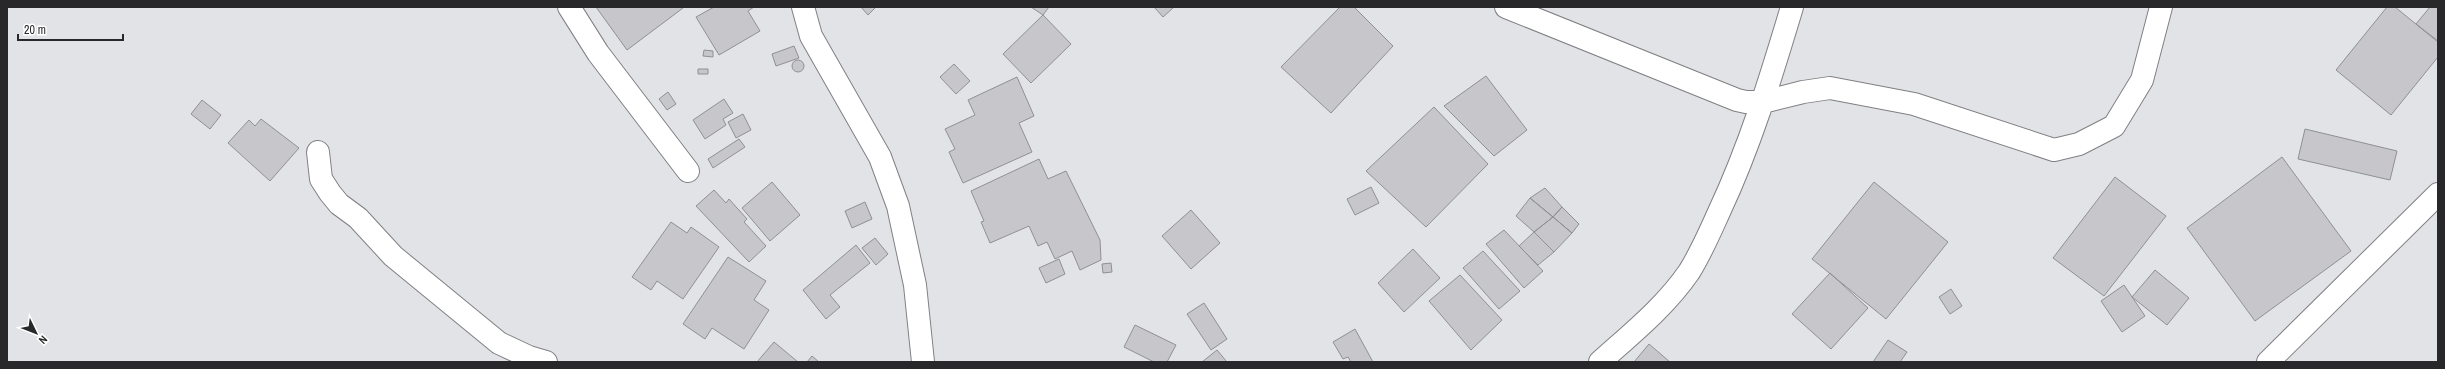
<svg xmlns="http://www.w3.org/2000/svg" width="2445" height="369" viewBox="0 0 2445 369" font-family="'Archivo Narrow',sans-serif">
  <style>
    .building { fill: #c7c7cb; stroke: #8f9094 }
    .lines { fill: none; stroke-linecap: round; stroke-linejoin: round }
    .minor-casing { stroke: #808084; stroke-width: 24 }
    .minor { stroke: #fff; stroke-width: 22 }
  </style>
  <rect width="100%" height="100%" fill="#e2e3e7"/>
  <!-- building -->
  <path class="building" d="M596 7H683V8L627 50Z
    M714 7H754L748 11 760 31 719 55 696 17Z
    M861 7H876L868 15Z
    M1031 7H1049L1043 15Z
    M1154 7H1174L1163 17Z
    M1340 7H1354L1393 46 1331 113 1281 67Z
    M2387 7H2395L2438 42V57L2391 115 2336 70Z
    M2430 7H2438V41L2416 24Z
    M1043 15 1071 44 1031 83 1003 54Z
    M794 46 799 58 776 66 772 54Z
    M704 50 713 51V57L703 56Z
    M792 66a6 6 0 1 1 12 0a6 6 0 1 1-12 0Z
    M954 64 970 81 956 94 940 77Z
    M698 69H708V74H698Z
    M1486 76 1527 130 1494 156 1444 106Z
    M1017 77 1034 116 1019 123 1032 152 963 183 949 152 955 149 945 129 975 115 968 100Z
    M668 92 676 104 667 110 659 99Z
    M724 99 733 113 723 119 726 125 705 139 693 120Z
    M202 100 221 115 210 129 191 114Z
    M1434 107 1488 164 1426 227 1366 171Z
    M743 114 751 130 736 138 728 122Z
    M261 119 299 148 270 181 228 143 249 120 255 126Z
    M2305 129 2397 151 2390 180 2298 159Z
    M739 139 745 147 713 168 708 159Z
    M2282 157 2351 251 2255 321 2187 228Z
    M1039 159 1048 179 1066 171 1100 240 1101 260 1080 270 1072 251 1055 259 1047 242 1038 246 1029 226 990 243 981 222 984 221 971 191Z
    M2115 177 2166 216 2104 296 2053 258Z
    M772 182 800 215 770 241 742 208Z
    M1874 182 1948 242 1886 319 1812 259Z
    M1371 187 1379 203 1355 215 1347 199Z
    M1545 188 1562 207 1553 217 1530 198Z
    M714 190 726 203 729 199 747 219 744 222 766 246 749 262 696 206Z
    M1530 198 1553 217 1534 232 1516 216Z
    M865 202 872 219 852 228 845 211Z
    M1562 207 1579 224 1572 233 1553 217Z
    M1191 210 1220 243 1191 269 1162 236Z
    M1553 217 1572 233 1554 252 1534 232Z
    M671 222 687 233 691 227 719 247 683 299 657 281 651 290 632 277Z
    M1504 230 1543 271 1524 288 1486 244Z
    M1534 232 1554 252 1538 265 1519 246Z
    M875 238 888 254 876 265 862 248Z
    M856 245 870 263 830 295 840 307 826 319 803 290Z
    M1413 249 1440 278 1404 312 1378 283Z
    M1483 251 1520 291 1499 309 1463 268Z
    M728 257 766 281 754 300 769 310 744 349 712 328 705 339 683 324Z
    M1059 259 1065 274 1046 283 1039 268Z
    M1111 263 1112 272 1103 273 1102 264Z
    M2155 270 2189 298 2167 325 2132 297Z
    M1830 273 1868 308 1831 349 1792 314Z
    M1460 275 1502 320 1471 350 1429 301Z
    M2124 285 2145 316 2122 332 2101 301Z
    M1951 289 1962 306 1950 314 1939 297Z
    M1204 303 1227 339 1211 350 1187 314Z
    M1135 325 1176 345 1167 362H1154L1124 347Z
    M1355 329 1373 362H1351L1348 357 1343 359 1333 342Z
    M1888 340 1907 352 1900 362H1873Z
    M774 342 798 362H757Z
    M1649 344 1670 362H1634Z
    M1217 350 1227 362H1202Z
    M812 356 819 362H807Z"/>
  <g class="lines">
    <defs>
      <path id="minor" d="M569 7 598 53 688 171
        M803 7 811 36 880 157 898 206 915 285 923 362
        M1506 7 1737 100 1746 102H1763L1803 92 1830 88 1914 104 2054 150 2079 144 2114 126 2142 80 2161 7
        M318 152 321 179 330 193 339 204 358 218 393 256 499 343 529 357 546 362
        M1600 362C1631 334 1665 307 1689 272 1701 253 1710 232 1719 212 1750 146 1771 77 1792 7
        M2268 362 2438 194"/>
    </defs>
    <!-- minor casing -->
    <use href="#minor" class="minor-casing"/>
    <!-- minor -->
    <use href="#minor" class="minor"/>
  </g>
  <!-- border -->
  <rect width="2445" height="369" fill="none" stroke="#28282a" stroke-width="16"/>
  <!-- north arrow -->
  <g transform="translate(36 333) rotate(133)" stroke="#ffffff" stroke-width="3" paint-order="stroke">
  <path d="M0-3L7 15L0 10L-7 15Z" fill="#28282a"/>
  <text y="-6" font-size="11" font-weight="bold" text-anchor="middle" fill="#28282a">N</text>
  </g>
  <!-- scale -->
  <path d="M18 34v6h105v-6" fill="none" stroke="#28282a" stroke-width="2"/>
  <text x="24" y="34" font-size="12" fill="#28282a" stroke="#ffffff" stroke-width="3" paint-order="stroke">20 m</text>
</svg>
